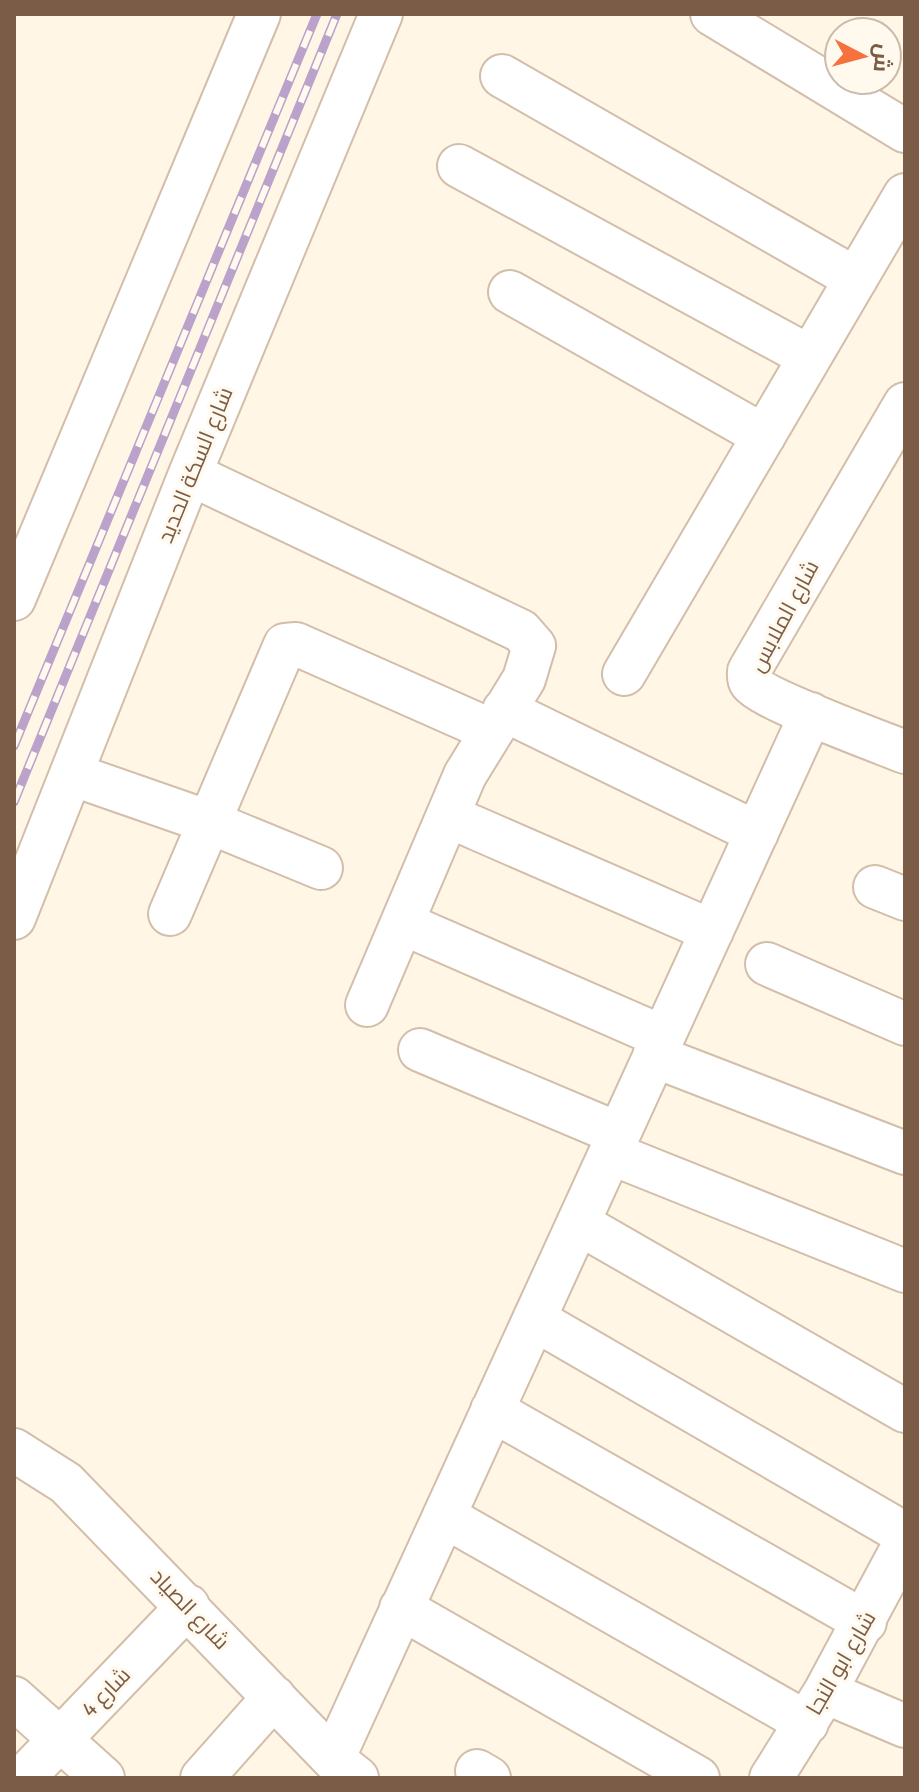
<svg xmlns="http://www.w3.org/2000/svg" width="919" height="1792" viewBox="0 0 919 1792" font-family="'Fira Sans Condensed',Cairo,sans-serif">
  <style>
    .lines { fill: none; stroke-linecap: round; stroke-linejoin: round }
    .minor-casing { stroke: #d2beaa; stroke-width: 46 }
    .minor { stroke: #fff; stroke-width: 42 }
    .rail-casing { stroke: #baa2cb; stroke-width: 9 }
    .rail { stroke: #fff9ee; stroke-width: 6; stroke-dasharray: 18; stroke-linecap: butt }
    .labels { text-anchor: middle; dominant-baseline: central; stroke-width: 6; stroke-linejoin: round; paint-order: stroke }
    .street-label { font-size: 22px; fill: #7b5d47; stroke: #fff9ee }
  </style>
  <rect width="100%" height="100%" fill="#fff6e6"/>
  <g class="lines">
    <defs>
      <path id="minor" d="M712 14 905 131
        M502 76 856 279
        M459 166 810 357
        M510 292 764 436
        M905 404 749 671C749 676 748 679 751 683 763 699 880 742 905 752
        M190 474 521 631 534 646 524 679 465 775 367 1005
        M14 599 259 14
        M624 674 905 195
        M504 710 757 833
        M71 774 209 822 321 868
        M448 816 712 931
        M875 887 905 899
        M170 914 285 645 296 644 490 730
        M14 918 190 474 381 14
        M402 923 663 1037
        M767 964 905 1024
        M420 1050 619 1134
        M654 1056 905 1153
        M610 1153 905 1271
        M578 1223 905 1411
        M534 1319 905 1534
        M492 1410 865 1622
        M14 1450 66 1483 333 1759 357 1778
        M444 1516 807 1723
        M401 1608 698 1778
        M825 1692 905 1726
        M14 1698 103 1778
        M333 1759 811 714
        M477 1771 489 1778
        M23 1778 188 1606
        M202 1778 274 1697
        M771 1778 825 1692 905 1543"/>
    </defs>
    <!-- minor casing -->
    <use href="#minor" class="minor-casing"/>
    <!-- minor -->
    <use href="#minor" class="minor"/>
    <defs>
      <path id="rail" d="M14 746 317 14
        M14 802 337 14"/>
    </defs>
    <!-- rail casing -->
    <use href="#rail" class="rail-casing"/>
    <!-- rail -->
    <use href="#rail" class="rail"/>
  </g>
  <g class="labels">
    <!-- street labels -->
    <g class="street-label">
      <text transform="translate(195 465) rotate(-68)">شارع السكة الحديد</text>
      <text transform="translate(784 616) rotate(-62)">شارع الملابس</text>
      <text transform="translate(190 1609) rotate(46)">شارع الصياد</text>
      <text transform="translate(841 1663) rotate(-60)">شارع ابو النجا</text>
      <text transform="translate(106 1692) rotate(-46)">شارع 4</text>
    </g>
  </g>
  <!-- border -->
  <rect width="919" height="1792" fill="none" stroke="#7b5d47" stroke-width="32"/>
  <!-- north arrow -->
  <g transform="translate(863 56) rotate(96)"><circle r="38" fill="#fff9ee" stroke="#cabbab" stroke-width="2"/>
  <path d="M0-6L14 30L0 20L-14 30Z" fill="#f5723e"/>
  <text y="-12" font-size="22" font-weight="bold" text-anchor="middle" fill="#7b5d47">ش</text>
  </g>
</svg>
